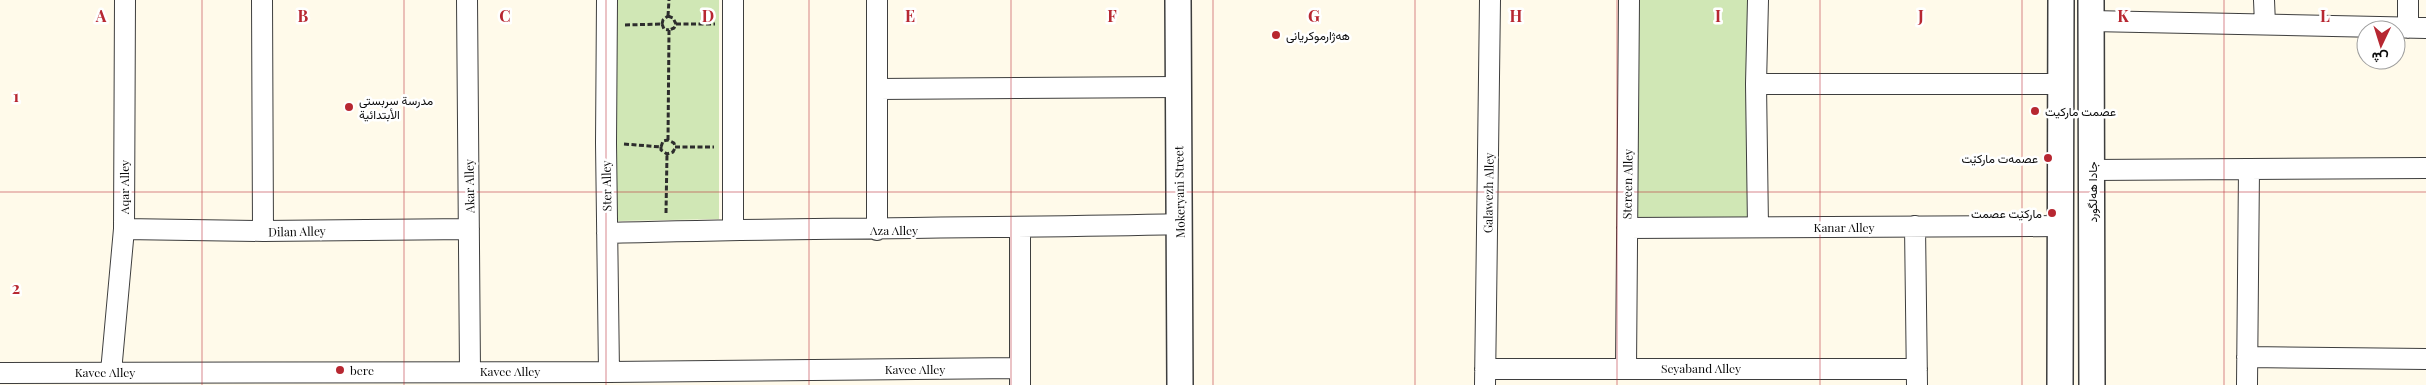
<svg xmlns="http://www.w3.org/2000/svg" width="2426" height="385" viewBox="0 0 2426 385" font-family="'Playfair Display',Vazirmatn,serif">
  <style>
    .green { fill: #d0e7b5 }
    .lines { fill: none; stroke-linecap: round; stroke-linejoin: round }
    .minor-casing { stroke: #3e3e3e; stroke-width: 22 }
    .tertiary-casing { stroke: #3e3e3e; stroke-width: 28 }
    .path { stroke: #2d2d2d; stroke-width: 3; stroke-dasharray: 5 2.5; stroke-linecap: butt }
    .minor { stroke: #fff; stroke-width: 20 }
    .tertiary { stroke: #fff; stroke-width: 25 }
    .grid { fill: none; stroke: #b72731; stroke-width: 1; stroke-opacity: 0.55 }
    .poi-dot { fill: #b72731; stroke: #fff; stroke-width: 2 }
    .labels { text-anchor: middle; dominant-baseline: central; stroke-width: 5; stroke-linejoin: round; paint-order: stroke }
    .poi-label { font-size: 12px; fill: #0b0b0b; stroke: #fff; text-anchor: start }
    .street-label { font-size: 12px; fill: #0b0b0b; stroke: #fff }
    .grid-label { font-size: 16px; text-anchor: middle; font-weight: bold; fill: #b72731; stroke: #fff; stroke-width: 5; stroke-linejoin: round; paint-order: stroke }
  </style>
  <rect width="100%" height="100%" fill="#fffaea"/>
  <!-- green -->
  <path class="green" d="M613 0H719V219L617 221Z
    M1639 0H1755L1753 222H1636Z"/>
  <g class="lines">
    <defs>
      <path id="minor" d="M262 0 263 231
        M467 0 470 371
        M607 0 606 143 609 372
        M733 0V229
        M1758 0 1756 84 1758 227
        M2264 0 2265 24
        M2091 21 2426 28
        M2408 28V0
        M1756 84H2061
        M878 89 1178 87
        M2092 170 2426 168
        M1915 226 1917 385
        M1627 228 2061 226
        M124 229 263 231 469 229
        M877 230V0
        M607 233C798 227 989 229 1180 224
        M2247 357 2426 359
        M1626 368 1629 0
        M1485 369H1917
        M111 372 124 229 125 0
        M0 373 609 372 1020 368
        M1020 385V228
        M1485 385 1490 0
        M2247 385 2249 169"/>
      <path id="tertiary" d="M1178 0 1180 385
        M2091 0 2092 385
        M2060 385 2061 0"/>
    </defs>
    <!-- minor casing -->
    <use href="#minor" class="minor-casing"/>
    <!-- tertiary casing -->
    <use href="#tertiary" class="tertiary-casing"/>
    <!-- path -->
    <path class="path" d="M668 16 673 18 676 24 674 28 669 30
      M668 16 669 0
      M662 24 663 20 668 16
      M662 24 664 29 669 30
      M676 24H715
      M625 25 662 24
      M668 140 669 30
      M624 144 661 147
      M661 147V150L667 154 673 152 675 148
      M661 147 663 141 668 140 674 143 675 147
      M675 147H714
      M666 213 667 154"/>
    <!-- minor -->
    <use href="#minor" class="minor"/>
    <!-- tertiary -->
    <use href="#tertiary" class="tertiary"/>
  </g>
  <!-- grid -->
  <path class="grid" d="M202 0V385M404 0V385M606 0V385M809 0V385M1011 0V385M1213 0V385M1415 0V385M1617 0V385M1820 0V385M2022 0V385M2224 0V385M0 192H2426"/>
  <!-- markers -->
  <g class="poi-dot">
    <circle cx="1276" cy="35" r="5"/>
    <circle cx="349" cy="107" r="5"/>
    <circle cx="2035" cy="111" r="5"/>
    <circle cx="2048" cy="158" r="5"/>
    <circle cx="2052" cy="213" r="5"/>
    <circle cx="340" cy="370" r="5"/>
  </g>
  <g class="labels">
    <!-- poi labels -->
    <g class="poi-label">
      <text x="1286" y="35">ھەژارموکریانی</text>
      <text x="359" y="100">مدرسة سربستي<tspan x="359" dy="14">الأبتدائية</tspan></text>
      <text x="2045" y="111">عصمت ماركيت</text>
      <text x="2038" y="158" text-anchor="end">عصمه‌ت ماركێت</text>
      <text x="2042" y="213" text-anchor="end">ماركێت عصمت</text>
      <text x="350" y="370">bere</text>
    </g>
    <!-- street labels -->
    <g class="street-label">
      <text transform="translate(1627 184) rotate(-89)">Stereen Alley</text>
      <text transform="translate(469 186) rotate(-91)">Akar Alley</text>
      <text transform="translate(606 186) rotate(-91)">Ster Alley</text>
      <text transform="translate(124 187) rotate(-90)">Aqar Alley</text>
      <text transform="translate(1179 192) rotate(-91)">Mokeryani Street</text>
      <text transform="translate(2092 192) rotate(-90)">جادا هەلگورد</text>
      <text transform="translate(1488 193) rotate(-89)">Galawezh Alley</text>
      <text x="1844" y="227">Kanar Alley</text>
      <text x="894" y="230">Aza Alley</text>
      <text transform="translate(297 231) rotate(-1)">Dilan Alley</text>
      <text x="1701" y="368">Seyaband Alley</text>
      <text x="915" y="369">Kavee Alley</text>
      <text x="510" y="371">Kavee Alley</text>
      <text x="105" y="372">Kavee Alley</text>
    </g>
  </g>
  <g class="grid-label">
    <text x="101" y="22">A</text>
    <text x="303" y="22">B</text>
    <text x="505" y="22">C</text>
    <text x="708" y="22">D</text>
    <text x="910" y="22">E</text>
    <text x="1112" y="22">F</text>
    <text x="1314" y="22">G</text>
    <text x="1516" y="22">H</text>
    <text x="1718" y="22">I</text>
    <text x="1921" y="22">J</text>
    <text x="2123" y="22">K</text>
    <text x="2325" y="22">L</text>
    <text x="16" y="102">1</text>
    <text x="16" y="294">2</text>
  </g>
  <!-- north arrow -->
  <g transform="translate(2381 45) rotate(184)"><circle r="24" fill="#ffffff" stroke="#9d9d9d"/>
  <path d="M0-4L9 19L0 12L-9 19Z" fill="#b72731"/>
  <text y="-8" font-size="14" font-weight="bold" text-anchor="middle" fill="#0b0b0b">ش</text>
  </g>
</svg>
